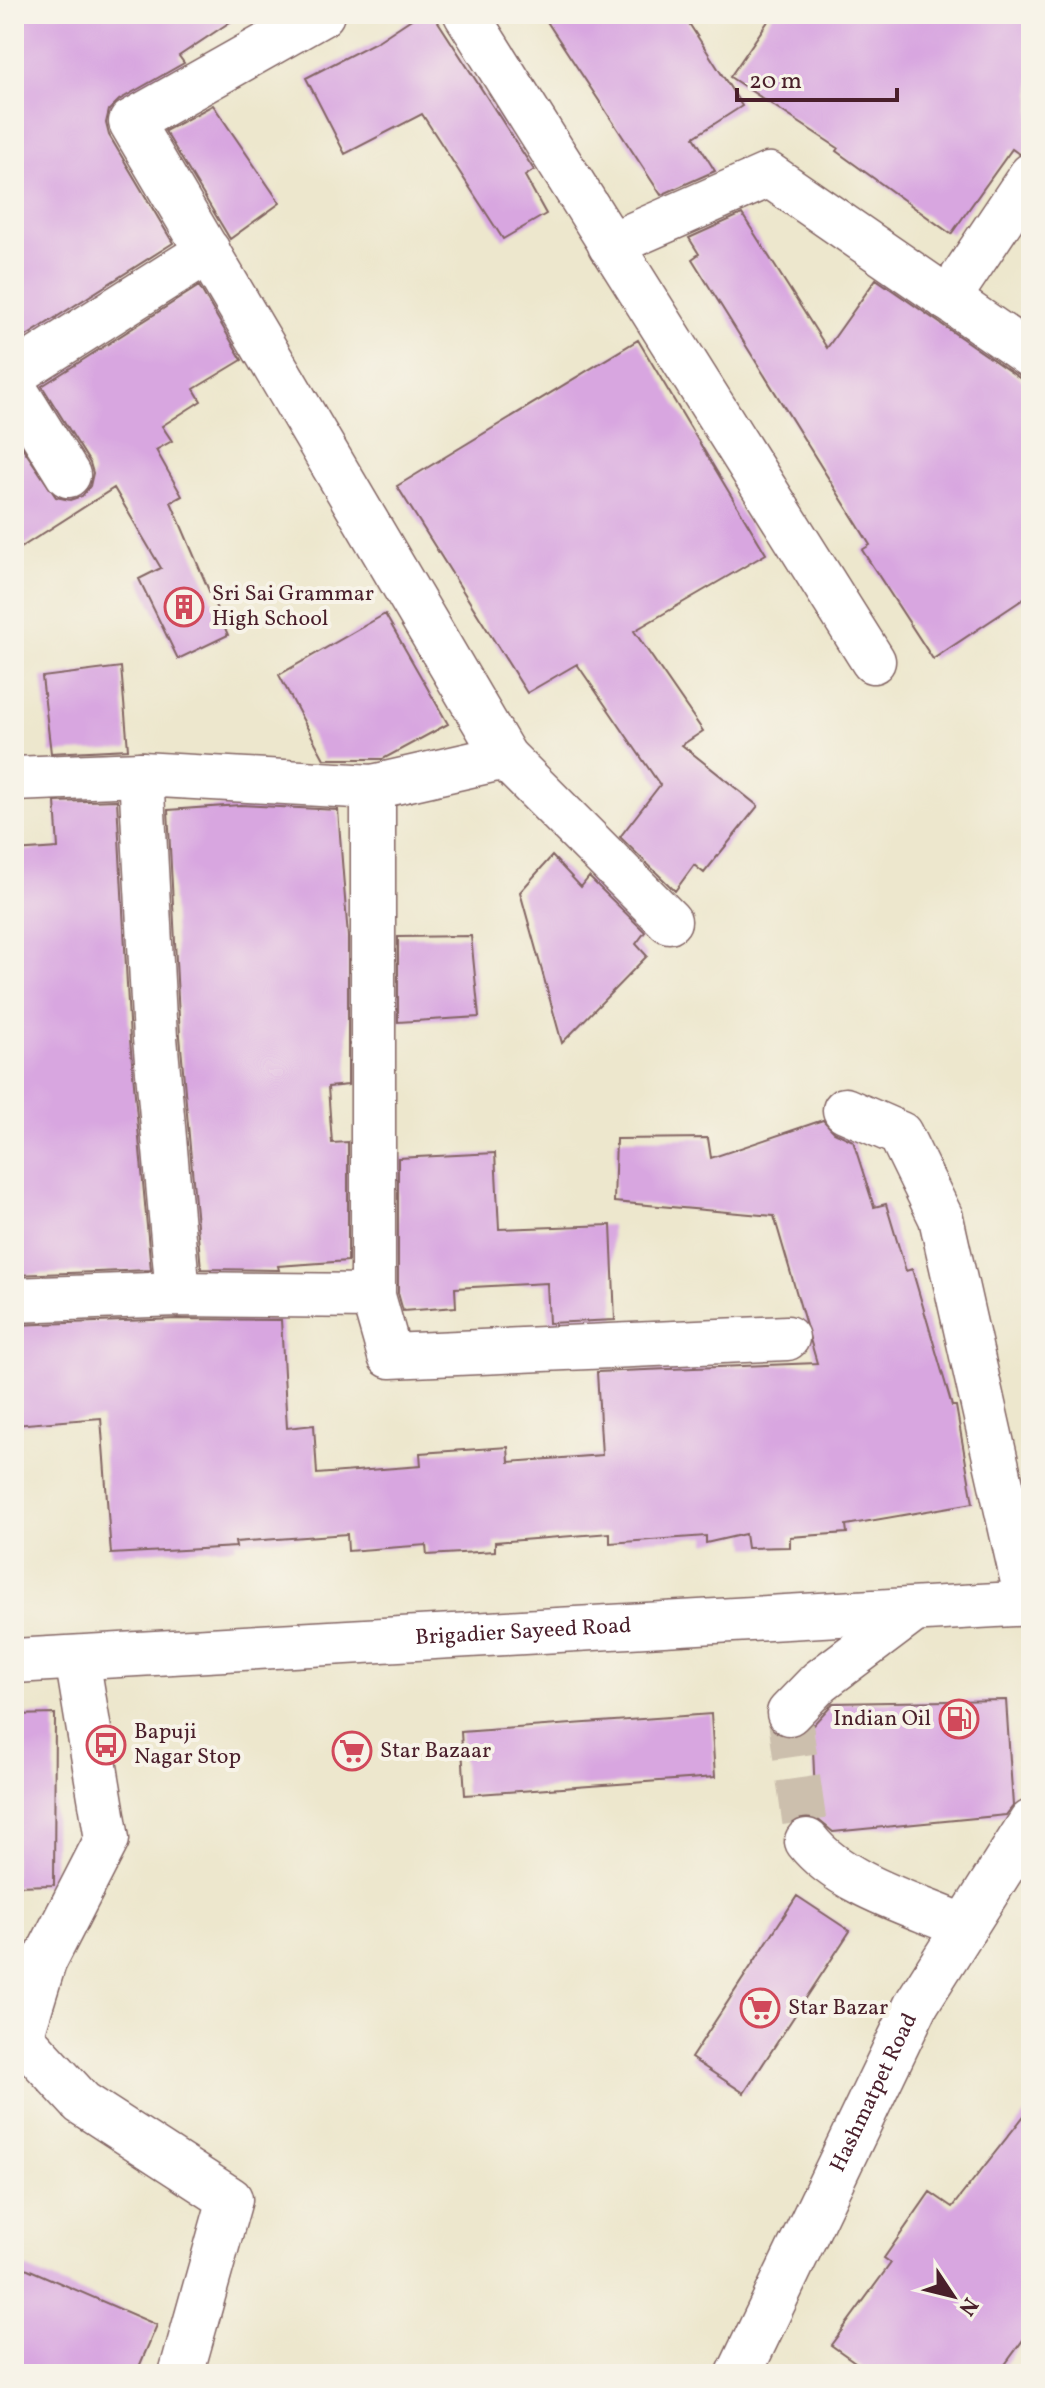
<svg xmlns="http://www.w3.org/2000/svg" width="1045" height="2388" viewBox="0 0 1045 2388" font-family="Vollkorn,serif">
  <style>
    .building { fill: #d8a6e0 }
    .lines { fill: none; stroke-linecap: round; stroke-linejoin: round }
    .minor-tunnel { stroke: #ccbfad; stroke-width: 44; stroke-dasharray: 44 22; stroke-linecap: butt }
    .minor-casing { stroke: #836564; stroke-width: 47 }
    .major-casing { stroke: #836564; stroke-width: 47 }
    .minor { stroke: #fff; stroke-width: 44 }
    .major { stroke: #fff; stroke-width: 44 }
    .labels { text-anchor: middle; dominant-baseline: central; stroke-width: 8; stroke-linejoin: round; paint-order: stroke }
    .poi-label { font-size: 22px; fill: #4a1f2b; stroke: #f7f3e8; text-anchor: start }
    .street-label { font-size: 22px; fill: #4a1f2b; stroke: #f7f3e8 }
  </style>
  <rect width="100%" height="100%" fill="#f7f3e8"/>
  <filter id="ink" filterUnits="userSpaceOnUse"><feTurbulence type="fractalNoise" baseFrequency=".0125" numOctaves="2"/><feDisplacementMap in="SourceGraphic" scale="16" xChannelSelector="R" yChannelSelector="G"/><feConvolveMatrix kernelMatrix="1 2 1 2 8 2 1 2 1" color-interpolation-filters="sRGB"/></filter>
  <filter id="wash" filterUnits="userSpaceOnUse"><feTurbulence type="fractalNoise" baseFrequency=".006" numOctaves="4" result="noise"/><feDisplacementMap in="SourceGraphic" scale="32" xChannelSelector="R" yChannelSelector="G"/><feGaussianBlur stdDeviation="1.8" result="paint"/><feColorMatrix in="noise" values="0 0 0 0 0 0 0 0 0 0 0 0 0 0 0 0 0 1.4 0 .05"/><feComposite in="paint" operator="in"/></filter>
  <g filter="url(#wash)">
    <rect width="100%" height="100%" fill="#ede7cd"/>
    <g id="blocks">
      <!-- building -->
      <path class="building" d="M14 14H242L179 56 184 63 119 100 109 110 106 123 109 135 173 243 14 344Z
        M419 14H433L534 170 525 176 546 214 503 239 422 114 345 154 306 78 378 41Z
        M542 14H683L742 106 694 137 715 171 661 195Z
        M773 14H1031V150L1019 154 1012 149 951 234 836 151 838 148 730 77Z
        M213 105 280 203 230 239 165 131Z
        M742 214 827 348 876 279 1031 386V594L933 659 862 550 870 545 692 259 699 254 689 238Z
        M199 286 242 360 194 389 201 401 162 426 172 441 156 450 182 496 171 502 228 635 178 659 139 579 161 568 114 488 14 552V435L56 497 70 500 82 496 90 486 93 473 90 463 42 386Z
        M638 340 766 554 634 631 703 731 682 745 758 806 704 873 694 865 675 891 620 837 660 785 577 664 527 693 397 486Z
        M385 614 448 724 383 759H324L279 675Z
        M121 667 128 749 51 753 42 677Z
        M117 800 130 1040 151 1270 14 1275V851L58 848 55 802Z
        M240 805 338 810 348 937V1085L328 1087 332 1143 348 1142V1261L278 1266 279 1270 201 1269 180 1036 168 810Z
        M552 856 581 887 589 877 645 932 636 944 647 956 562 1043 520 892Z
        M471 936 479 1017 398 1022V937Z
        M823 1120 834 1132 853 1141 874 1207 886 1204 906 1271 912 1269 952 1406H956L973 1503 846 1525 847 1533 790 1537V1547L747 1548 745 1534 706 1543V1536L610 1543V1533L495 1542V1551L427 1555 426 1545 348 1551 347 1534 235 1542 236 1547 111 1554 101 1418 14 1425V1325L178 1319 281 1320 287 1428 314 1425 317 1474 421 1466 420 1453 508 1447 509 1462 602 1455 597 1372 817 1363 774 1216 614 1202 616 1139 708 1138 711 1158Z
        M495 1153 499 1229 611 1225 615 1320 549 1323 547 1283 455 1288 456 1307 403 1311 398 1293V1158Z
        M1006 1700 1013 1806 1006 1815 833 1832 816 1818 812 1726 833 1703Z
        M55 1714 54 1885 14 1886V1715Z
        M711 1714 715 1777 465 1795 461 1732Z
        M797 1896 850 1931 744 2093 691 2058Z
        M1031 2107V2329L998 2374H872L831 2345 891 2263 884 2258 930 2192 952 2207Z
        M14 2263 157 2325 136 2374H14Z"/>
    </g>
  </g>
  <g filter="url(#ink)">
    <use href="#blocks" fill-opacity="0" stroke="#836564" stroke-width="2"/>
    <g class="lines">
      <!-- minor-tunnel -->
      <path class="minor-tunnel" d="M789 1713 807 1841"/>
      <defs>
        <g id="minor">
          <path d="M322 14 131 122 505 757 669 921"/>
          <path d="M466 14 873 661"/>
          <path d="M610 245 769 175 1031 356"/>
          <path d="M948 299 1031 175"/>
          <path d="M14 374 208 251"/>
          <path d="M14 388 68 475"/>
          <path d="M141 774 155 1038 178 1294"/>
          <path d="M14 779 141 774 373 787 505 757"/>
          <path d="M373 787V1296L390 1356 787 1338"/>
          <path d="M845 1110 900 1134 941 1218 1028 1604"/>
          <path d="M14 1300 178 1294 373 1296"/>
          <path d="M77 1658 107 1839 44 1962 21 2037 82 2103 230 2199 181 2374"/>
          <path id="s1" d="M14 1661 1031 1603"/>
          <path d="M789 1713 820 1681 913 1611"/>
          <path d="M807 1841C840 1884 915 1905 965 1927"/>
        </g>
        <g id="major">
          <path id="s2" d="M739 2374 917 2003 1031 1822"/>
        </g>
      </defs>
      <!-- minor casing -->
      <use href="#minor" class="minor-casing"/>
      <!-- major casing -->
      <use href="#major" class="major-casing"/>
      <!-- minor -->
      <use href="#minor" class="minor"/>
      <!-- major -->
      <use href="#major" class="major"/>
    </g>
  </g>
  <!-- icons -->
  <defs>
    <symbol id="building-ring" viewBox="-11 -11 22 22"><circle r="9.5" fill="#f7f3e8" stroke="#d1495b" stroke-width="1.5"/><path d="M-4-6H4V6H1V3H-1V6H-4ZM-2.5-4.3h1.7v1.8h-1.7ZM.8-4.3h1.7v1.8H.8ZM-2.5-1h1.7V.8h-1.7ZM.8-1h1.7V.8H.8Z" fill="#d1495b"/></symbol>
    <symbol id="fuel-ring" viewBox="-11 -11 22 22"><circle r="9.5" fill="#f7f3e8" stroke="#d1495b" stroke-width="1.5"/><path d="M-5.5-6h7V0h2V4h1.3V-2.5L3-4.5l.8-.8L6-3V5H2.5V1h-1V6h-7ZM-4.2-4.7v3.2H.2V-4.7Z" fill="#d1495b"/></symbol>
    <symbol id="bus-ring" viewBox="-11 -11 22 22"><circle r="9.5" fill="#f7f3e8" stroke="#d1495b" stroke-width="1.5"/><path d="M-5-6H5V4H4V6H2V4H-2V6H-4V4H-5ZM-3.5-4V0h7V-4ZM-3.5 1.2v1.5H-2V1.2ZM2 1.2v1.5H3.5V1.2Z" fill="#d1495b"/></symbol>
    <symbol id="supermarket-ring" viewBox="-11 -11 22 22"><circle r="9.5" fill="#f7f3e8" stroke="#d1495b" stroke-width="1.5"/><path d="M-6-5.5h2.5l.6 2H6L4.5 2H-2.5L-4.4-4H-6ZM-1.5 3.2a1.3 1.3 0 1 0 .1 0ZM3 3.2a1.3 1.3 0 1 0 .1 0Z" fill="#d1495b"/></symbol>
  </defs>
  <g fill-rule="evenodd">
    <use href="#building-ring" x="162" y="585" width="44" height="44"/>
    <use href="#fuel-ring" x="937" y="1697" width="44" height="44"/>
    <use href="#bus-ring" x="84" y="1723" width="44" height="44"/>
    <use href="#supermarket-ring" x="330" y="1729" width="44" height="44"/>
    <use href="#supermarket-ring" x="738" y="1986" width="44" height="44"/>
  </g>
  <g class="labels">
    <!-- poi labels -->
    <g class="poi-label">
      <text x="212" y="594">Sri Sai Grammar<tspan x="212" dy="25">High School</tspan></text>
      <text x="931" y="1719" text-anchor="end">Indian Oil</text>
      <text x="134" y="1732">Bapuji<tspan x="134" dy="25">Nagar Stop</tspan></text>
      <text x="380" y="1751">Star Bazaar</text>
      <text x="788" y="2008">Star Bazar</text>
    </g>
    <!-- street labels -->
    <g class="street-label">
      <text stroke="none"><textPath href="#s1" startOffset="510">Brigadier Sayeed Road</textPath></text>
      <text stroke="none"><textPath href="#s2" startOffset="312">Hashmatpet Road</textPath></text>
    </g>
  </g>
  <!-- margin -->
  <rect width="1045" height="2388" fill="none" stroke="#f7f3e8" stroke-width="48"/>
  <!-- north arrow -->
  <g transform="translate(953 2296) rotate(125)" stroke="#f7f3e8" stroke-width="6" paint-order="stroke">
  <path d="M0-6L14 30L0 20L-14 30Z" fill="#4a1f2b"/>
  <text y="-12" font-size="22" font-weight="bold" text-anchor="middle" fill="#4a1f2b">N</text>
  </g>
  <!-- scale -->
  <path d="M737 88v12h160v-12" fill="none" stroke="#4a1f2b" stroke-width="4"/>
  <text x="749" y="88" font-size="24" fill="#4a1f2b" stroke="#f7f3e8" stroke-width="6" paint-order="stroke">20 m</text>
</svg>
